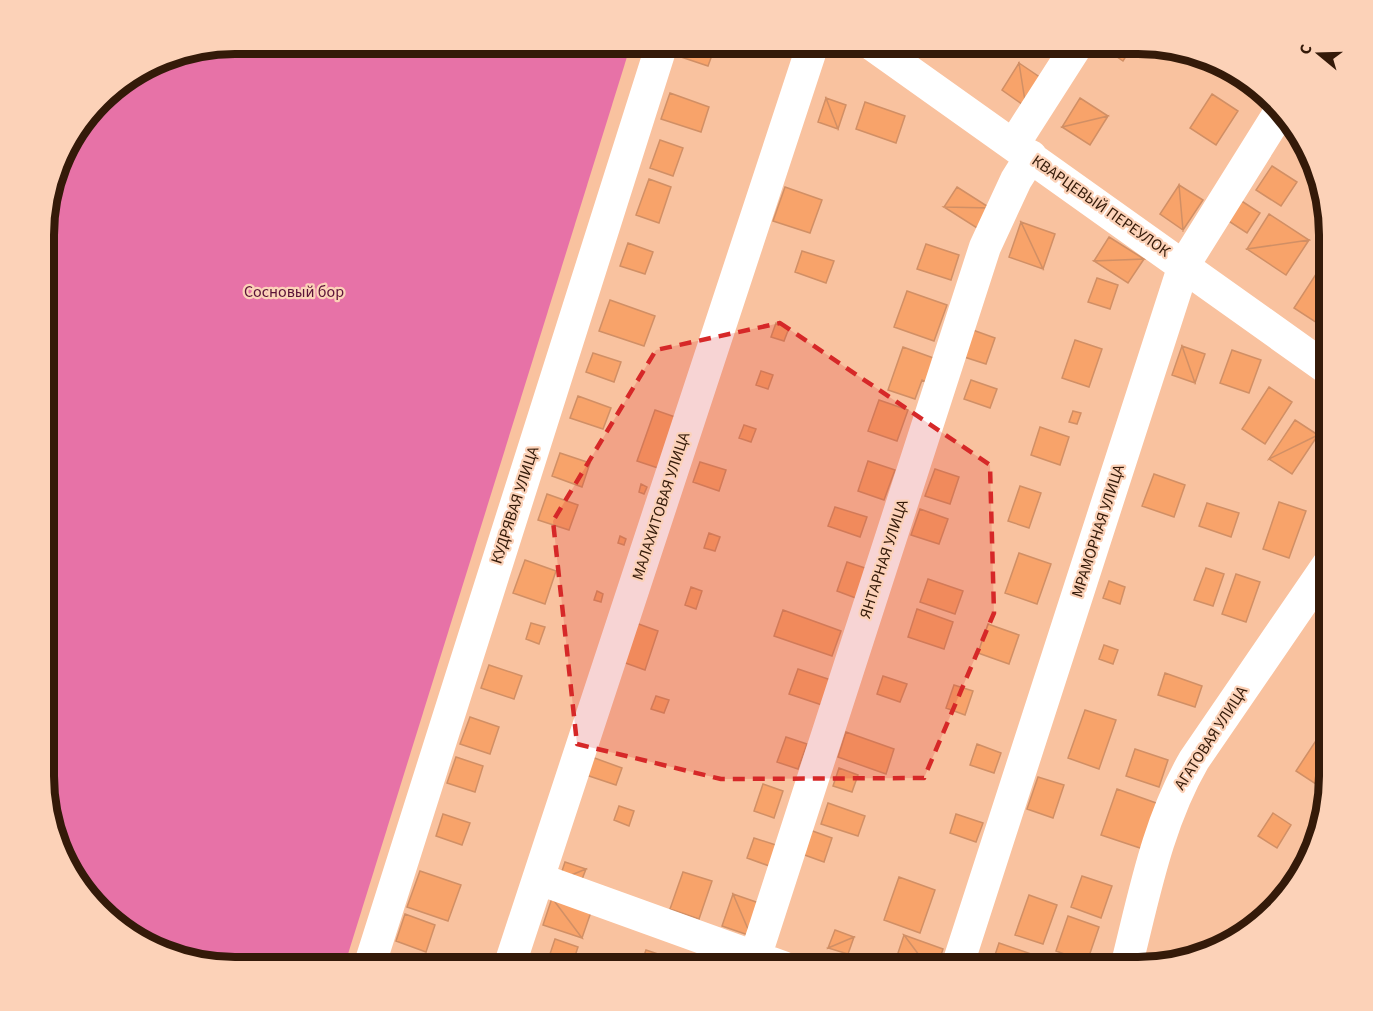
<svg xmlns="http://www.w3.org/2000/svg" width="1373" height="1011" viewBox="0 0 1373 1011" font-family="'Source Sans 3',sans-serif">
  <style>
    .forest { fill: #e772a7 }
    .building { fill: #f8a36a; stroke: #d18f65; stroke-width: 1.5 }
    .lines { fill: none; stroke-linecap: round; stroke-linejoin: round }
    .minor { stroke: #fff; stroke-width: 32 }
    .marked { fill: #d62828; fill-opacity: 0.2; stroke: #d62828; stroke-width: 4.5; stroke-dasharray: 12 8; stroke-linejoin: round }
    .labels { text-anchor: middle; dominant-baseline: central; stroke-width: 4.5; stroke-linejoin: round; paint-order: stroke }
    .street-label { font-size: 16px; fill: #341a09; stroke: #fcd2b8 }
    .park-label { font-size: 16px; fill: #5b1238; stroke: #fcd2b8 }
    .rim { fill: none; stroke: #341a09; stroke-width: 8 }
  </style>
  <rect width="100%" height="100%" fill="#f9c29f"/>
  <!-- forest -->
  <path class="forest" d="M235 44H631L344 967H222L162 953 118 928 69 872 45 801V209L69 139 109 91 173 54Z"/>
  <!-- building -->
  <path class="building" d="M686 44H716L708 66 681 57Z
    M1098 44H1134L1123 61Z
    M1019 63 1026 107 1002 90Z
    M1019 63 1044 80 1026 107Z
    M1230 70 1255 83 1256 85 1255 87Z
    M670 93 709 107 701 132 661 119Z
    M1212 94 1238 111 1216 145 1190 128Z
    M826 98 846 105 838 129Z
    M826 98 838 129 818 122Z
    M1080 98 1108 116 1062 127Z
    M865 102 905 116 896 143 856 129Z
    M1108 116 1090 145 1062 127Z
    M1293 129 1310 150V152L1288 137Z
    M660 140 683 148 673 176 650 168Z
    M1272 166 1297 182 1281 206 1256 190Z
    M649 179 671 187 659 223 636 215Z
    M1179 185 1183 230 1160 214Z
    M1179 185 1203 200 1183 230Z
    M785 187 822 200 810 233 773 221Z
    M957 187 990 208 944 207Z
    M1240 200 1260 213 1247 233 1227 220Z
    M944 207 990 208 977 228Z
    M1269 214 1309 240 1247 249Z
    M1021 222 1055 234 1043 269Z
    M1021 222 1043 269 1009 257Z
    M1109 237 1144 259 1094 261Z
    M1309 240 1286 275 1247 249Z
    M628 243 653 252 645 274 620 266Z
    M926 244 959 255 951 280 917 269Z
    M802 251 834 261 826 283 795 272Z
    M1144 259 1128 283 1094 261Z
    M1318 271 1329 278V305L1317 323Z
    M1318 271 1317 323 1294 308Z
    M1097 278 1118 285 1110 309 1088 302Z
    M907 291 947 305 934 341 894 327Z
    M610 300 655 316 644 346 599 331Z
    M776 323 789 328 784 341 771 337Z
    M970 329 995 338 986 364 961 356Z
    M1075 340 1102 349 1089 387 1062 378Z
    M1182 346 1195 383 1172 375Z
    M1182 346 1205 354 1195 383Z
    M903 347 939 360 931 384 922 380 915 399 888 390Z
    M1232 350 1261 360 1249 393 1220 383Z
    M593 353 621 362 614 382 586 372Z
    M761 371 773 375 768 389 756 385Z
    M971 380 997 389 990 408 964 399Z
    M1269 387 1292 402 1265 444 1242 429Z
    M578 396 611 408 603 429 570 418Z
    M879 400 908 410 897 441 868 431Z
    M655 410 678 418 661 469 637 461Z
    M1073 411 1081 413 1077 424 1069 422Z
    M1295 420 1318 435 1269 459Z
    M744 425 756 429 751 442 739 438Z
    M1040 427 1069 437 1060 465 1031 455Z
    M1318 435 1292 474 1269 459Z
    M560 453 590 463 582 487 552 476Z
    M868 461 895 470 884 500 858 491Z
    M700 462 726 470 719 491 693 482Z
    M935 469 959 477 950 504 925 496Z
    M1154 474 1185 485 1174 517 1142 506Z
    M641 484 647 487 644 494 639 492Z
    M1020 486 1041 493 1029 528 1008 521Z
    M547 494 578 505 569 530 538 520Z
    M1279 502 1306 511 1289 558 1263 549Z
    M1207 503 1239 513 1231 537 1199 526Z
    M835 507 867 517 860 537 828 526Z
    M920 509 948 519 939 544 911 535Z
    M709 533 720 537 715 551 704 548Z
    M620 536 626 539 624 545 618 543Z
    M1019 553 1051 564 1037 604 1005 593Z
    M525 560 556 571 545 604 513 593Z
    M847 562 871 570 861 600 837 591Z
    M1206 568 1224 574 1213 606 1194 600Z
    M1236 574 1260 582 1246 622 1222 614Z
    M928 579 963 591 955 614 920 602Z
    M1109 581 1125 587 1120 604 1103 598Z
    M691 587 702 591 696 609 685 605Z
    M597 591 603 594 601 602 594 600Z
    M917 609 953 622 944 649 908 637Z
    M783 610 841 631 832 656 774 636Z
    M633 622 658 631 645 670 620 661Z
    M531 623 545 627 539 644 526 639Z
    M988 624 1019 635 1009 664 978 653Z
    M1104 645 1118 650 1113 664 1099 659Z
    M489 665 522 676 514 699 481 688Z
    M798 669 834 681 825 706 789 694Z
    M1165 673 1202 686 1195 707 1158 695Z
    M883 676 907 684 900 702 877 694Z
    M954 685 973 691 965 715 946 708Z
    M656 696 669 700 664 713 651 709Z
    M1085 710 1116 720 1099 769 1068 758Z
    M470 717 499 727 490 754 460 744Z
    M846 732 894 749 886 774 838 757Z
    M1321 733 1329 738 1328 792 1296 771Z
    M786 737 807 744 798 769 777 762Z
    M977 744 1001 753 994 773 970 765Z
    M1135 749 1168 760 1159 787 1126 776Z
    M589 756 622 768 616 785 583 774Z
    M456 757 483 766 475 792 447 783Z
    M839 768 858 775 852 792 833 786Z
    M1038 777 1064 785 1053 818 1027 809Z
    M763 784 783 791 774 818 754 811Z
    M1117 789 1159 804 1143 849 1101 835Z
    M828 803 865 816 858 836 821 824Z
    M619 806 634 811 629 826 614 820Z
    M1273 813 1291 825 1277 848 1258 836Z
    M443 814 470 823 462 845 436 836Z
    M956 814 983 823 976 842 950 833Z
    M807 829 832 838 824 862 799 853Z
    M754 838 779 846 772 867 747 858Z
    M565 862 586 869 559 880Z
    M586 869 579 887 559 880Z
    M420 871 461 885 448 921 407 907Z
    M683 872 712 881 699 919 670 909Z
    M1082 876 1112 886 1101 918 1071 907Z
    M899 877 935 890 920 933 884 920Z
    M733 894 751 936 722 926Z
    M733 894 762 904 751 936Z
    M1029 895 1057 905 1043 944 1015 935Z
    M552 898 591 912 582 938Z
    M552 898 582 938 543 925Z
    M405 914 435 925 426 952 396 941Z
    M1068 916 1099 927 1087 962 1056 951Z
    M835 930 854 937 828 948Z
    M904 935 928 967H912L895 962Z
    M904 935 943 949 937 967H928Z
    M854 937 848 954 828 948Z
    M555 939 578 947 572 965 549 957Z
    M999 943 1040 957 1030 967H991Z
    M646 950 676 960 674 967H640Z
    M1040 957 1036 967H1030Z"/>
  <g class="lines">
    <!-- minor -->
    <path class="minor" d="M871 44 1329 370
      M1014 144 1078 44
      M539 879 783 967
      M369 967 662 44
      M509 967 813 44
      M752 967 985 247 1016 180 1031 156
      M957 967 1184 265 1279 113
      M1126 967C1144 896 1157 824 1194 760L1329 563"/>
  </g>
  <!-- marked area -->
  <path class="marked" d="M780 323 990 465 994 613 924 778 721 779 577 744 553 521 656 350Z"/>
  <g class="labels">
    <!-- street labels -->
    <g class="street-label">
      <text transform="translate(1101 206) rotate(35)">КВАРЦЕВЫЙ ПЕРЕУЛОК</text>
      <text transform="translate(515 505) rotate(-72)">КУДРЯВАЯ УЛИЦА</text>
      <text transform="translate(661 506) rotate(-72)">МАЛАХИТОВАЯ УЛИЦА</text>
      <text transform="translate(1098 531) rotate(-72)">МРАМОРНАЯ УЛИЦА</text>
      <text transform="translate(884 559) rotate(-72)">ЯНТАРНАЯ УЛИЦА</text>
      <text transform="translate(1211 738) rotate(-57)">АГАТОВАЯ УЛИЦА</text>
    </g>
    <!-- park labels -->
    <g class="park-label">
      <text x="294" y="292">Сосновый бор</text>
    </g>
  </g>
  <!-- crop -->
  <path d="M0 0H1373V1011H0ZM235 54H1138A181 181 0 0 1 1319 235V776A181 181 0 0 1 1138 957H235A181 181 0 0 1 54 776V235A181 181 0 0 1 235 54Z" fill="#fcd2b8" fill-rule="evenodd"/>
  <path class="rim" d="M235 54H1138A181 181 0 0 1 1319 235V776A181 181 0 0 1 1138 957H235A181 181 0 0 1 54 776V235A181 181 0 0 1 235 54Z"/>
  <!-- north arrow -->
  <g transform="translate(1319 54) rotate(289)" stroke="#fcd2b8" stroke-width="4.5" paint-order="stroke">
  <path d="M0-4.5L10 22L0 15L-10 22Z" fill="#341a09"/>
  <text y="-9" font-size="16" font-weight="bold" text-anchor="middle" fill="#341a09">С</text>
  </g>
</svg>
